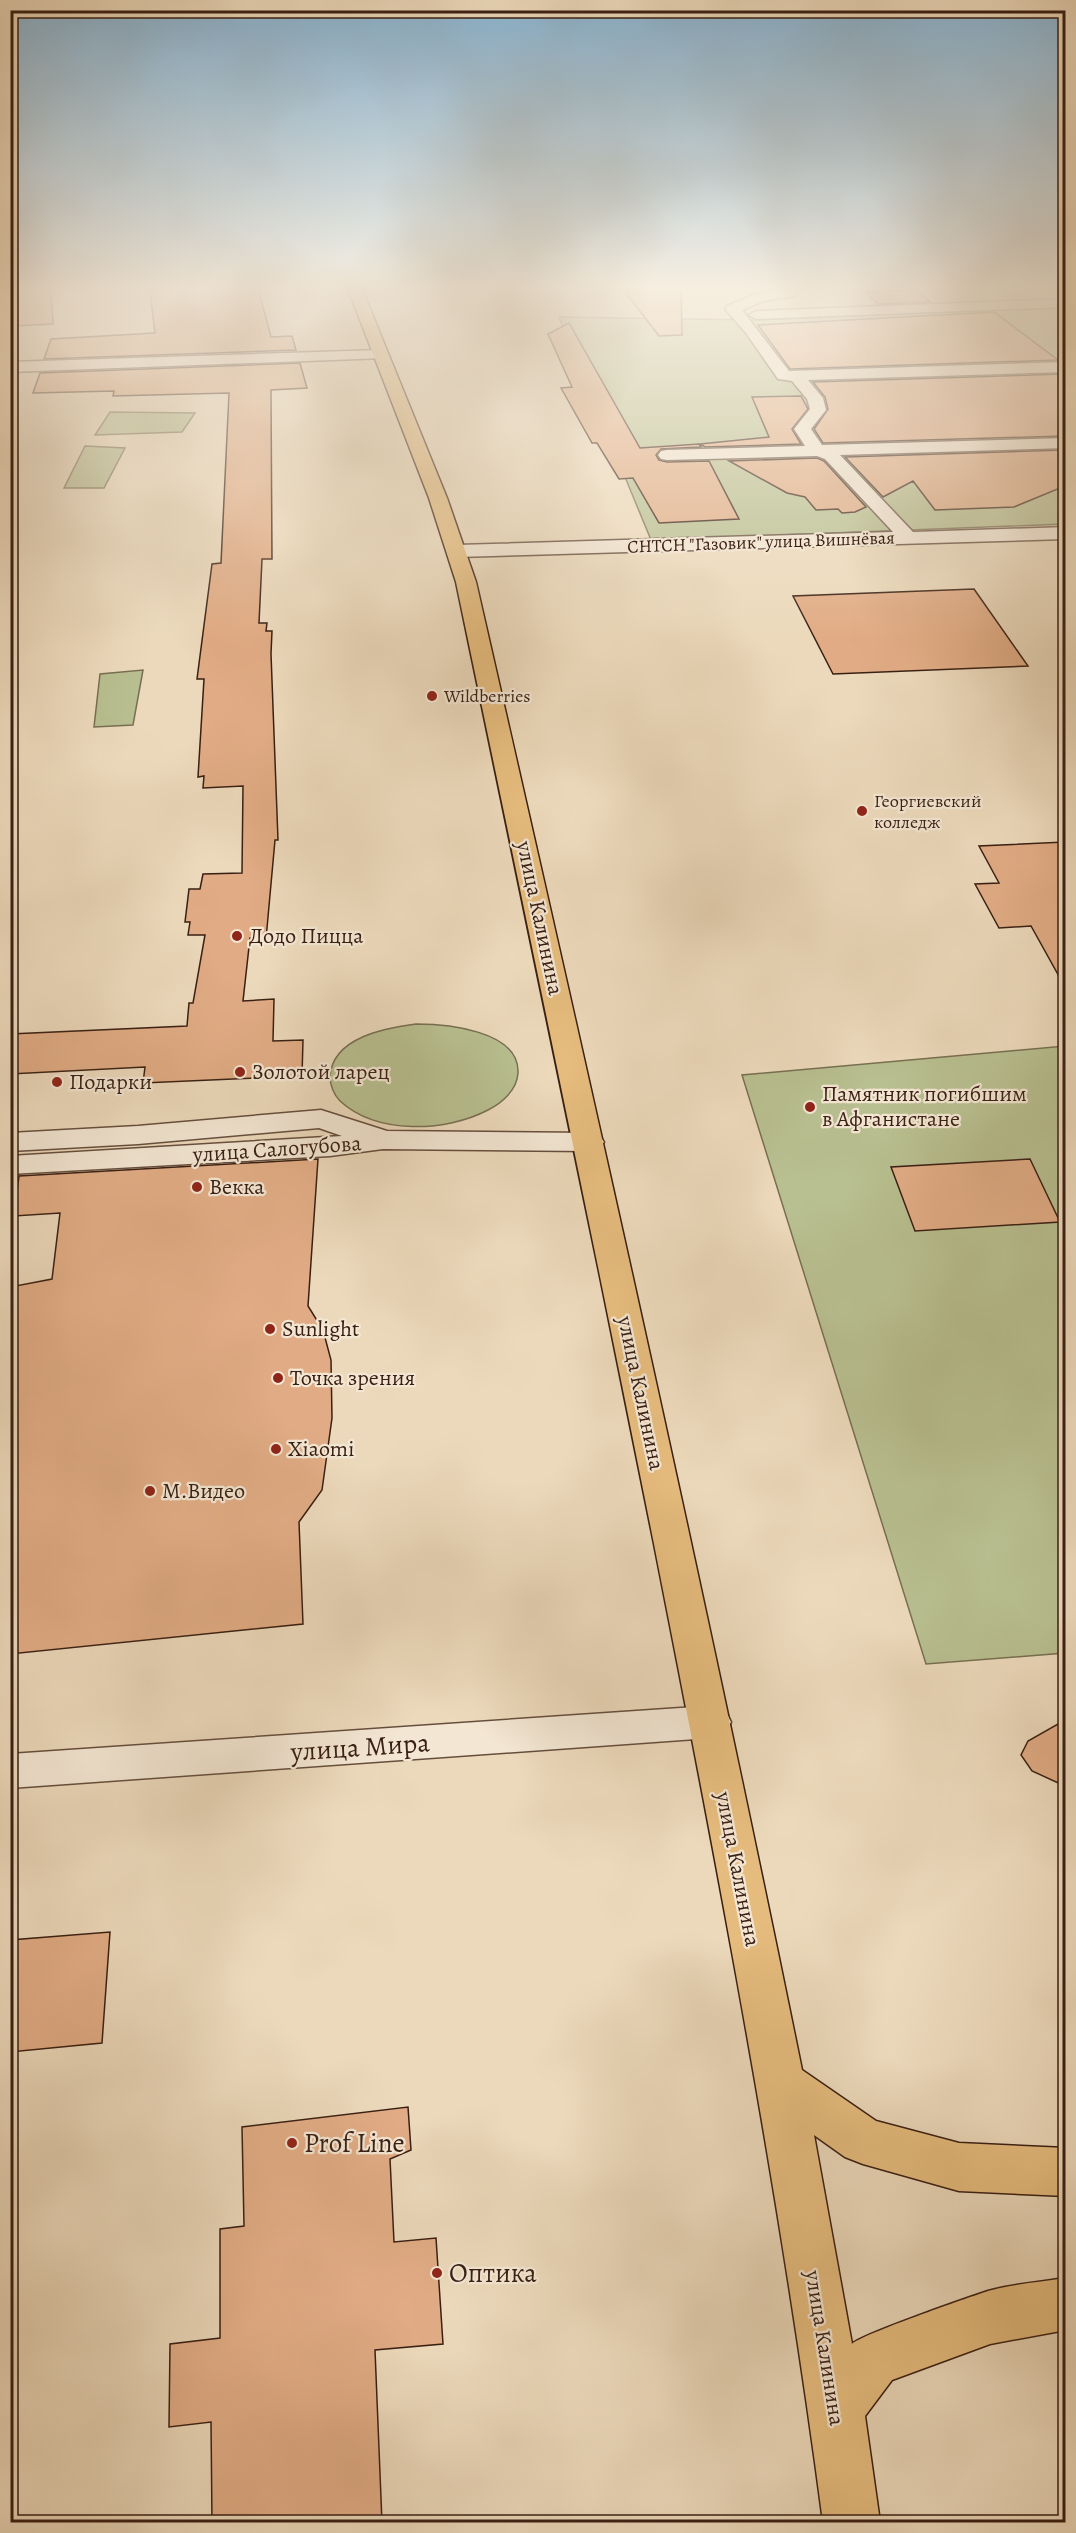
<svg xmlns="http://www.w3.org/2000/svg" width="1076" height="2533" viewBox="0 0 1076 2533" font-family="Alegreya,serif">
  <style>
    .green { fill: #b8bf90; stroke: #786f52; stroke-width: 1.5 }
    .building { fill: #e1ac85; stroke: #391f13; stroke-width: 1.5 }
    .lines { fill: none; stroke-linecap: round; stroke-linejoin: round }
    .minor-casing { stroke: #664e3d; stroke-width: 3 }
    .major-casing { stroke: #391f13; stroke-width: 3 }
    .minor { fill: #f3e6d3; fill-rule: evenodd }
    .major { fill: #e6bc7e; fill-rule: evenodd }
    .poi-dot { fill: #8f2418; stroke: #f3e6d3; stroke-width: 2 }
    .labels { text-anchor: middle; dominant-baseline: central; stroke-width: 4.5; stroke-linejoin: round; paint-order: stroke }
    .far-street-label { font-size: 18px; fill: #391f13; stroke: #f3e6d3 }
    .far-poi-label { font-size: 18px; fill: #391f13; stroke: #f3e6d3; text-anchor: start }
    .street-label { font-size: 22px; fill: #391f13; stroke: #f3e6d3 }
    .poi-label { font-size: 22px; fill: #391f13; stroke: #f3e6d3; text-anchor: start }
    .near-street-label { font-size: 27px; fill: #391f13; stroke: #f3e6d3 }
    .near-poi-label { font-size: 27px; fill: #391f13; stroke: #f3e6d3; text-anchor: start }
  </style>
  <rect width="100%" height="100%" fill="#ecd9bb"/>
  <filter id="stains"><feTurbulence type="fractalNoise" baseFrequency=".00333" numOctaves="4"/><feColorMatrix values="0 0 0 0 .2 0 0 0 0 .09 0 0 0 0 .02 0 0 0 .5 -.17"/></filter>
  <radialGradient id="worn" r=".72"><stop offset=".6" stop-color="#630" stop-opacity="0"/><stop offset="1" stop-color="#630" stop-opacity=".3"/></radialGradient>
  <!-- green -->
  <path class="green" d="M1065 307V524L651 540 559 317 753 320Z
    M110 412 195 413 182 432 95 435Z
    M85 446 125 448 104 488H64Z
    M143 670 133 725 94 727 100 674Z
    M416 1024C445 1024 520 1030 518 1073 517 1090 502 1103 488 1110 446 1132 377 1135 340 1101 334 1095 330 1085 330 1077 332 1037 386 1028 416 1024Z
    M1065 1046V1653L926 1664 742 1075Z"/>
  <!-- building -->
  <path class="building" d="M12 284H50L53 324 13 326Z
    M149 284H257L271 337 292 336 296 350 44 359 51 339 155 333Z
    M619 284H681L682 335 659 336Z
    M917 290 930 302 878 304 866 292Z
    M994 312 1058 360 790 369 758 325Z
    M569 323 640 448 699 444 701 447 661 449 656 455 659 460 667 462 709 461 739 519 659 523 633 478 619 479 597 443H592L561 388 572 387 548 334Z
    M300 363 307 388 271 390 272 559H262L259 623H267L266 631H272L271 654 278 840H275L266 939 250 938 243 1001 274 999 273 1041 303 1040 302 1076 143 1083 145 1067 10 1074V1034L187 1026 189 1003H193L205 935H188L190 922H185L189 889H200L203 874 242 873 243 786 203 788 204 776 198 777 204 679H197L212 564 221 563 229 393 113 396 114 391 33 393 40 373Z
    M1065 374V436L823 443 814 429 828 409 825 397 813 382Z
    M801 396 808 409 792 429 801 444 705 447 700 444 769 437 752 397Z
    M1065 450V486L1014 507 935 510 913 481 883 497 845 457Z
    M817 458 824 461 866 507 855 512 842 513 838 509 816 510 805 497 787 493 729 461Z
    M974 589 1028 666 833 674 793 596Z
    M1065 842V987L1031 926 999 928 975 884 999 883 979 846Z
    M318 1159 308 1306 323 1330 331 1360 332 1418 322 1490 299 1522 303 1624 10 1654V1287L52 1279 60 1213 14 1216 19 1176Z
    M1030 1159 1060 1222 915 1231 891 1167Z
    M1065 1720V1786L1032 1771 1021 1755 1028 1741Z
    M110 1932 102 2043 10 2052V1940Z
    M408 2107 411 2150 390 2159 394 2242 436 2238 443 2344 375 2350 382 2523H212L211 2422 169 2427 170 2344 220 2338V2229L244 2226 242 2127Z"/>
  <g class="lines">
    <defs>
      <path id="minor" d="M790 289 795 290 797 293 795 296 764 301 742 310 789 371 1066 362V372L808 380 823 398 826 410 811 429 822 445 1066 438V448L840 455 913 532 1066 527V539L457 557 450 555 447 551 450 547 457 545 893 532 825 459 817 456 667 460 661 459 658 455 661 451 667 450 805 446 794 429 810 409 807 399 792 381 778 379 746 333 725 309 727 306 756 294Z
        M1066 299V307L756 319 749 315 756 311Z
        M380 350 388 355 385 358 10 372V362Z
        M321 1110 387 1131 589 1133 600 1136 604 1142 600 1148 589 1151 383 1149 330 1156 10 1174V1156L342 1136 319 1128 138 1144 10 1151V1133L138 1126Z
        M710 1706 725 1710 731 1722 725 1734 710 1738 10 1788V1754Z"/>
      <path id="major" d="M346 284H360L447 498 476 582C589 1077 701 1573 802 2070L876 2121 959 2143 1066 2148V2196L959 2191 863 2164 845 2157 814 2135 852 2344C860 2335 970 2297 988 2291 1013 2284 1040 2282 1066 2278V2330L990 2344 892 2380 865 2416 880 2522H823C780 2194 718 1869 654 1544 590 1223 523 903 456 582L429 498Z"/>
    </defs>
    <!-- minor casing -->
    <use href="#minor" class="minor-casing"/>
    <!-- major casing -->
    <use href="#major" class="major-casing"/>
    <!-- minor -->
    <use href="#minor" class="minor"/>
    <!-- major -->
    <use href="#major" class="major"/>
  </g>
  <!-- sky -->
  <linearGradient id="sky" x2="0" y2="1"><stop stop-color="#89b6d6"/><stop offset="0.45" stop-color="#f6eee0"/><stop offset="1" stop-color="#f6eee0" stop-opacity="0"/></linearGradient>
  <rect width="1076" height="638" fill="url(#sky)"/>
  <!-- markers -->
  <g class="poi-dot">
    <circle cx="432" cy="696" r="6"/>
    <circle cx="862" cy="811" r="6"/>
    <circle cx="237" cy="936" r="6"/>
    <circle cx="240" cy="1072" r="6"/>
    <circle cx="57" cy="1082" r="6"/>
    <circle cx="810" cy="1107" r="6"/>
    <circle cx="197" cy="1187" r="6"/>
    <circle cx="270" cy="1329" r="6"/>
    <circle cx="278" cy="1378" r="6"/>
    <circle cx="276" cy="1449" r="6"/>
    <circle cx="150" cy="1491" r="6"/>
    <circle cx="292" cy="2143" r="6"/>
    <circle cx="437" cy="2273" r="6"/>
  </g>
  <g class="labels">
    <!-- far-street labels -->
    <g class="far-street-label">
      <text transform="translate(761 542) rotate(-2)">СНТСН "Газовик" улица Вишнёвая</text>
    </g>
    <!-- far-poi labels -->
    <g class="far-poi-label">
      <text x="444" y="696">Wildberries</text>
      <text x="874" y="801">Георгиевский<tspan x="874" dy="21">колледж</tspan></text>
    </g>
    <!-- street labels -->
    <g class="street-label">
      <text transform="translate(540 918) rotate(78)">улица Калинина</text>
      <text transform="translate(277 1149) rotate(-4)">улица Салогубова</text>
      <text transform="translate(641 1393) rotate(78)">улица Калинина</text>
      <text transform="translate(738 1869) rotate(79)">улица Калинина</text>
      <text transform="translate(825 2348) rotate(81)">улица Калинина</text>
    </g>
    <!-- poi labels -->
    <g class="poi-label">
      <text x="249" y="936">Додо Пицца</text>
      <text x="252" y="1072">Золотой ларец</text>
      <text x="69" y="1082">Подарки</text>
      <text x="822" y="1094">Памятник погибшим<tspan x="822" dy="25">в Афганистане</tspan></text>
      <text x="209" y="1187">Векка</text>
      <text x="282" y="1329">Sunlight</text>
      <text x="290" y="1378">Точка зрения</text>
      <text x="288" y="1449">Xiaomi</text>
      <text x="162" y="1491">М.Видео</text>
    </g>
    <!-- near-street labels -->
    <g class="near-street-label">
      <text transform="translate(360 1747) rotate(-4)">улица Мира</text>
    </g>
    <!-- near-poi labels -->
    <g class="near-poi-label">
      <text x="304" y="2143">Prof Line</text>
      <text x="449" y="2273">Оптика</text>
    </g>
  </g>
  <!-- margin -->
  <rect width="1076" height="2533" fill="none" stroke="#ecd9bb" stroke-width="36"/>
  <rect x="12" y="12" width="1052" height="2509" fill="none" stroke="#391f13" stroke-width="3"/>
  <rect x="18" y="18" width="1040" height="2497" fill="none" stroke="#391f13" stroke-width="1.5"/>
  <rect width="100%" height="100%" filter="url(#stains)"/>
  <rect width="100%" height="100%" fill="url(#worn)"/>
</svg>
